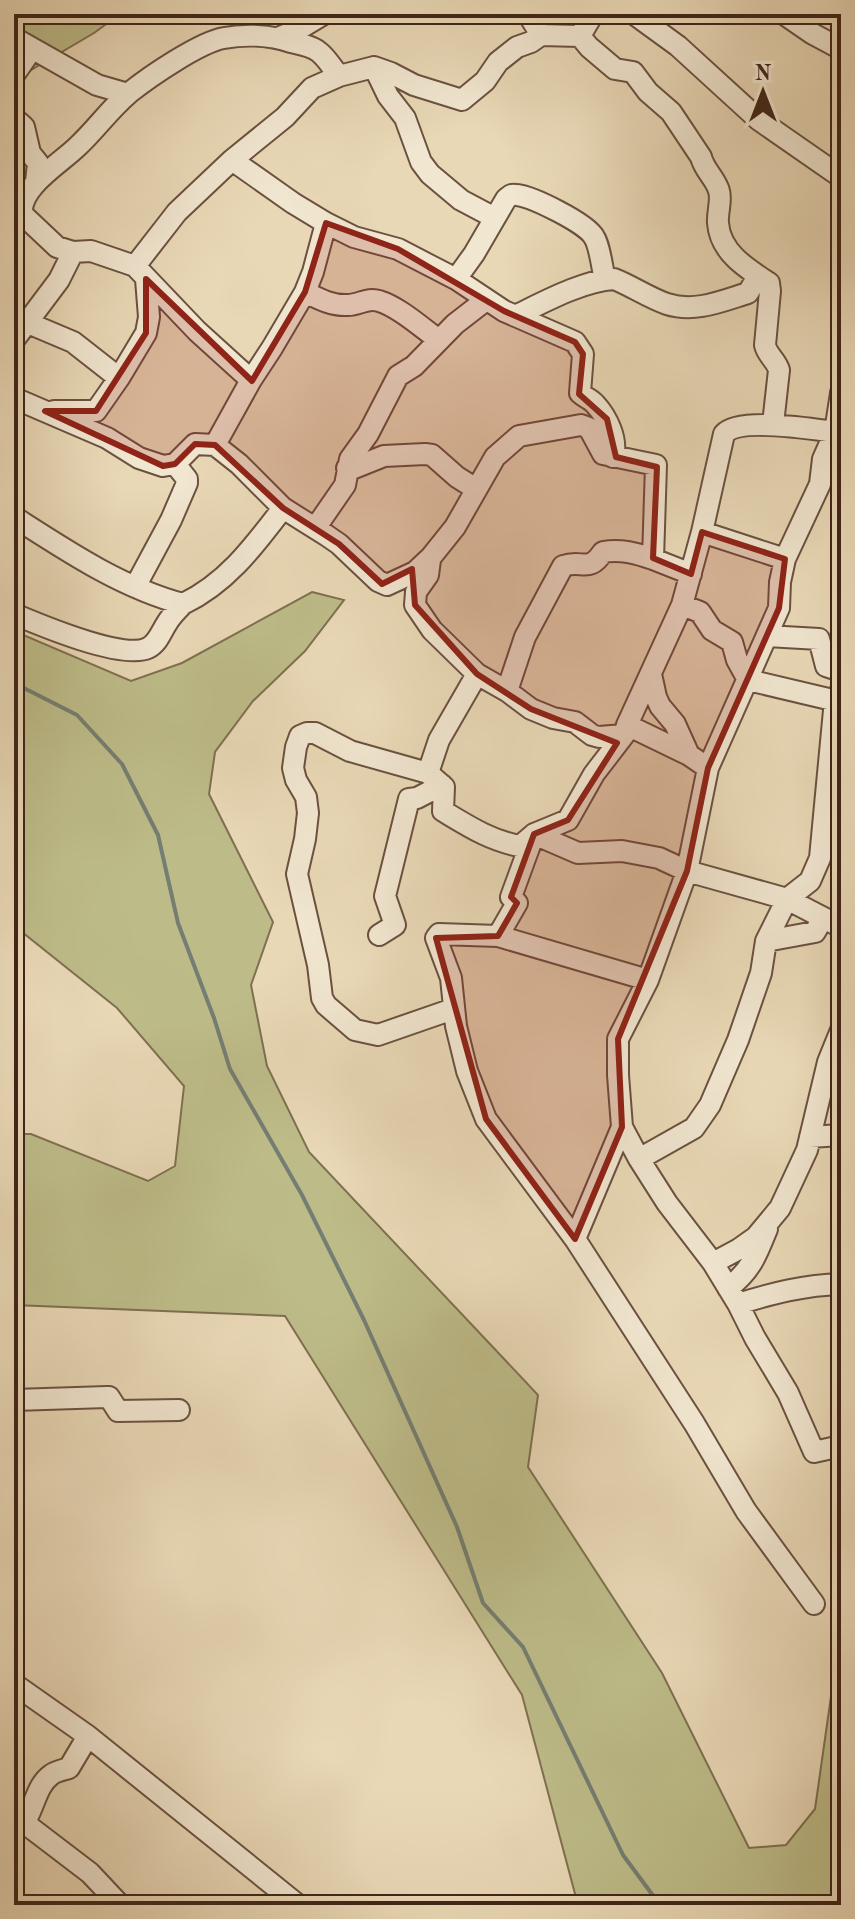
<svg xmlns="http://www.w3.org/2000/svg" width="855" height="1919" viewBox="0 0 855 1919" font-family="'Old Standard TT',serif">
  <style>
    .green { fill: #bdbc89; stroke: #7f7051; stroke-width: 2 }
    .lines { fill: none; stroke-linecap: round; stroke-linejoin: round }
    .stream { stroke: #757e72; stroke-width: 4 }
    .minor-casing { stroke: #6b5140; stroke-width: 24 }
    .minor { stroke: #f1e6d0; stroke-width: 20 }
    .marked { fill: #8f2418; fill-opacity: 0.2; stroke: #8f2418; stroke-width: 6; stroke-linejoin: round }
  </style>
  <rect width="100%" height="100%" fill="#e9d8b6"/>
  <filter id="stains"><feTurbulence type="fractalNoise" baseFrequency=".0025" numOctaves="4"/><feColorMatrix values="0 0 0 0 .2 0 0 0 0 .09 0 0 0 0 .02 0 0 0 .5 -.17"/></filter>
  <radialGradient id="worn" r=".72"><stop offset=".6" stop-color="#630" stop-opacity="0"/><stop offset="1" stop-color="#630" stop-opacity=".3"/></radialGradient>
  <!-- green -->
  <path class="green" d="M14 14H120L94 33 14 80Z
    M312 592 344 600 305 651 253 701 215 752 209 794 273 922 251 985 267 1066 309 1152 538 1395 528 1467 662 1673 749 1848 786 1845 815 1809 841 1626V1905H578L522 1695 285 1316 14 1305V1134H31L148 1181 175 1166 184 1086 117 1008 22 932 14 920V631L131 681 182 663Z"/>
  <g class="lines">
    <!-- stream -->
    <path class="stream" d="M14 683 77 715 122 764 158 835 178 923 214 1018 230 1069 302 1195 364 1320 457 1527 483 1603 523 1647 623 1855 660 1905"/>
    <defs>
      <path id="minor" d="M528 14 541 35
        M634 14 678 46 759 120 841 177
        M784 14 813 34 841 49
        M580 36 589 47 615 69 633 72 648 92 671 112 701 157C704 170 716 179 719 191 722 200 717 213 718 223 720 252 746 268 769 283L770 291 765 345C767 355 776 360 779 370L773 424
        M14 38 97 85 128 94
        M278 38 299 29 324 14
        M374 67 388 96 405 118 421 162 430 174 461 200 495 218
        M14 75 32 49
        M14 118 24 127 30 153 38 163 36 182
        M232 160 293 203 326 223 354 237 398 249 456 279 504 311 575 342 583 354 580 393C584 397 591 399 595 404 607 417 618 439 613 457
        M73 252 57 247 22 214C19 187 61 163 78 146 96 129 110 109 129 93 149 77 200 42 224 38 245 34 270 35 291 42 300 44 312 46 319 52 327 58 333 69 339 76
        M135 266 177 212 232 160 285 117 312 88 339 76 374 67 391 73 414 85 462 100 485 81 498 62 517 47 531 42 541 35 580 36 593 14
        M456 279 474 254 506 199C511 195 511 194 517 195 533 197 586 223 594 237 600 246 602 268 605 280
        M305 292C319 299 332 306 348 305 359 305 368 297 379 301 399 307 422 328 439 340
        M515 316C544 302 582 281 614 279 632 286 649 298 667 304 695 313 722 301 748 293L758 276
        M28 323 73 342 119 378
        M14 340 59 280 73 252 91 251 135 266 197 331 251 380
        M14 398 107 438 139 458 163 466 175 464 195 444 215 445 251 380 272 348 305 292 313 272 326 223
        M54 411H96L119 378 146 333 149 317 146 279
        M215 445 239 464 283 508 326 535 339 544 378 581 387 585 415 572 431 557 455 527 495 457 519 436 581 425 589 428 603 454 656 465 653 559 691 574
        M347 468H354L384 456 425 454 432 455 457 477 476 489
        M14 517C67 551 122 588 183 604 227 583 254 546 283 508
        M316 527 345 485 350 459 368 434 398 376 414 366 455 324 486 300
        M702 532 785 559
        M430 560 428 575 416 592 415 605 432 630 477 674 507 691 531 709 553 718 575 722 592 735 599 737 624 735
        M135 587 171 520 187 483V479L175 464
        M682 605 700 612 712 630 732 642 737 660 748 680 841 702
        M14 614C40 625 123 660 148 648 158 643 161 632 167 623 171 616 177 610 183 604
        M767 636 819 639 826 666 841 671
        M651 674 656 697 660 706 675 724 689 755
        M507 691 525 637 563 566C583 559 588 574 603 552 621 549 636 553 653 559
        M627 725 689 755 708 768
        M428 773 439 740 477 674
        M379 935 395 925 385 896 409 799 417 798 442 785
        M498 936 517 903 511 897 534 834 568 820 594 774 624 735 627 725 682 605 702 532 724 434C739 417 812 429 835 432
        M766 941 815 932 823 918
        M453 1009 378 1035 355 1030 326 1005 322 998 318 965 297 874 305 839 308 813 306 797 296 780 293 768 296 747 300 736 307 733H315L350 751 428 773 444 787 443 811C468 826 491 841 520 846L534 834 578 853 622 851 659 858 687 871 787 899 841 927
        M622 1127 639 1159 667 1203 713 1263 738 1304 755 1338 788 1393 814 1452 841 1446
        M810 1137 841 1135
        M639 1159 694 1128 710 1105 738 1040 761 973 766 941 787 899 810 881 820 858 835 700 841 691
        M575 1239 486 1119 467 1071 456 1026 451 978 436 938 439 934 498 936 648 980
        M713 1263 739 1249 756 1237 780 1208 807 1150 828 1062 841 1030
        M728 1288C751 1271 757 1254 767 1229
        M738 1304C773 1293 805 1285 841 1284
        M14 1400 107 1397H109L118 1411 179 1410
        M814 1604 746 1511 694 1423 575 1239 622 1127 618 1075V1039L648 980 687 871 708 768 779 608 780 582 785 559 820 484 823 459 835 432 841 393
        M14 1684 88 1736 298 1905
        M14 1815 90 1873 120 1905
        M17 1829C35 1816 33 1788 51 1775 56 1771 63 1770 69 1768L88 1736"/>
    </defs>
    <!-- minor casing -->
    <use href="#minor" class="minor-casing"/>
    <!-- minor -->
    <use href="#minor" class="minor"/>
  </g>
  <!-- marked area -->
  <path class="marked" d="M326 223 398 249 504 311 575 342 583 354 579 394 607 419 616 457 657 467 653 558 691 574 702 532 785 559 779 608 708 768 687 871 618 1039 622 1127 575 1239 486 1119 436 938 498 936 517 903 511 897 534 834 568 820 617 743 531 709 477 674 415 605 412 569 382 584 339 544 283 508 215 445 195 444 175 464 163 466 45 411H96L146 333V279L252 381 305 292Z"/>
  <!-- margin -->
  <rect width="855" height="1919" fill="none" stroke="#e9d8b6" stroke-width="48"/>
  <rect x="16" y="16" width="823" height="1887" fill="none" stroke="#412419" stroke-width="4"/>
  <rect x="24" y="24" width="807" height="1871" fill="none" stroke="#412419" stroke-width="2"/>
  <!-- north arrow -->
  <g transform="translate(763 92)" stroke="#f1e6d0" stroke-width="6" paint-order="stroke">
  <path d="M0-6L14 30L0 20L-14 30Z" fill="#412419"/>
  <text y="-12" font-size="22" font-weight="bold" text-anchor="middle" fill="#412419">N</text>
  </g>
  <rect width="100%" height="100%" filter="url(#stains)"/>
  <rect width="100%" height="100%" fill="url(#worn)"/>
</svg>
